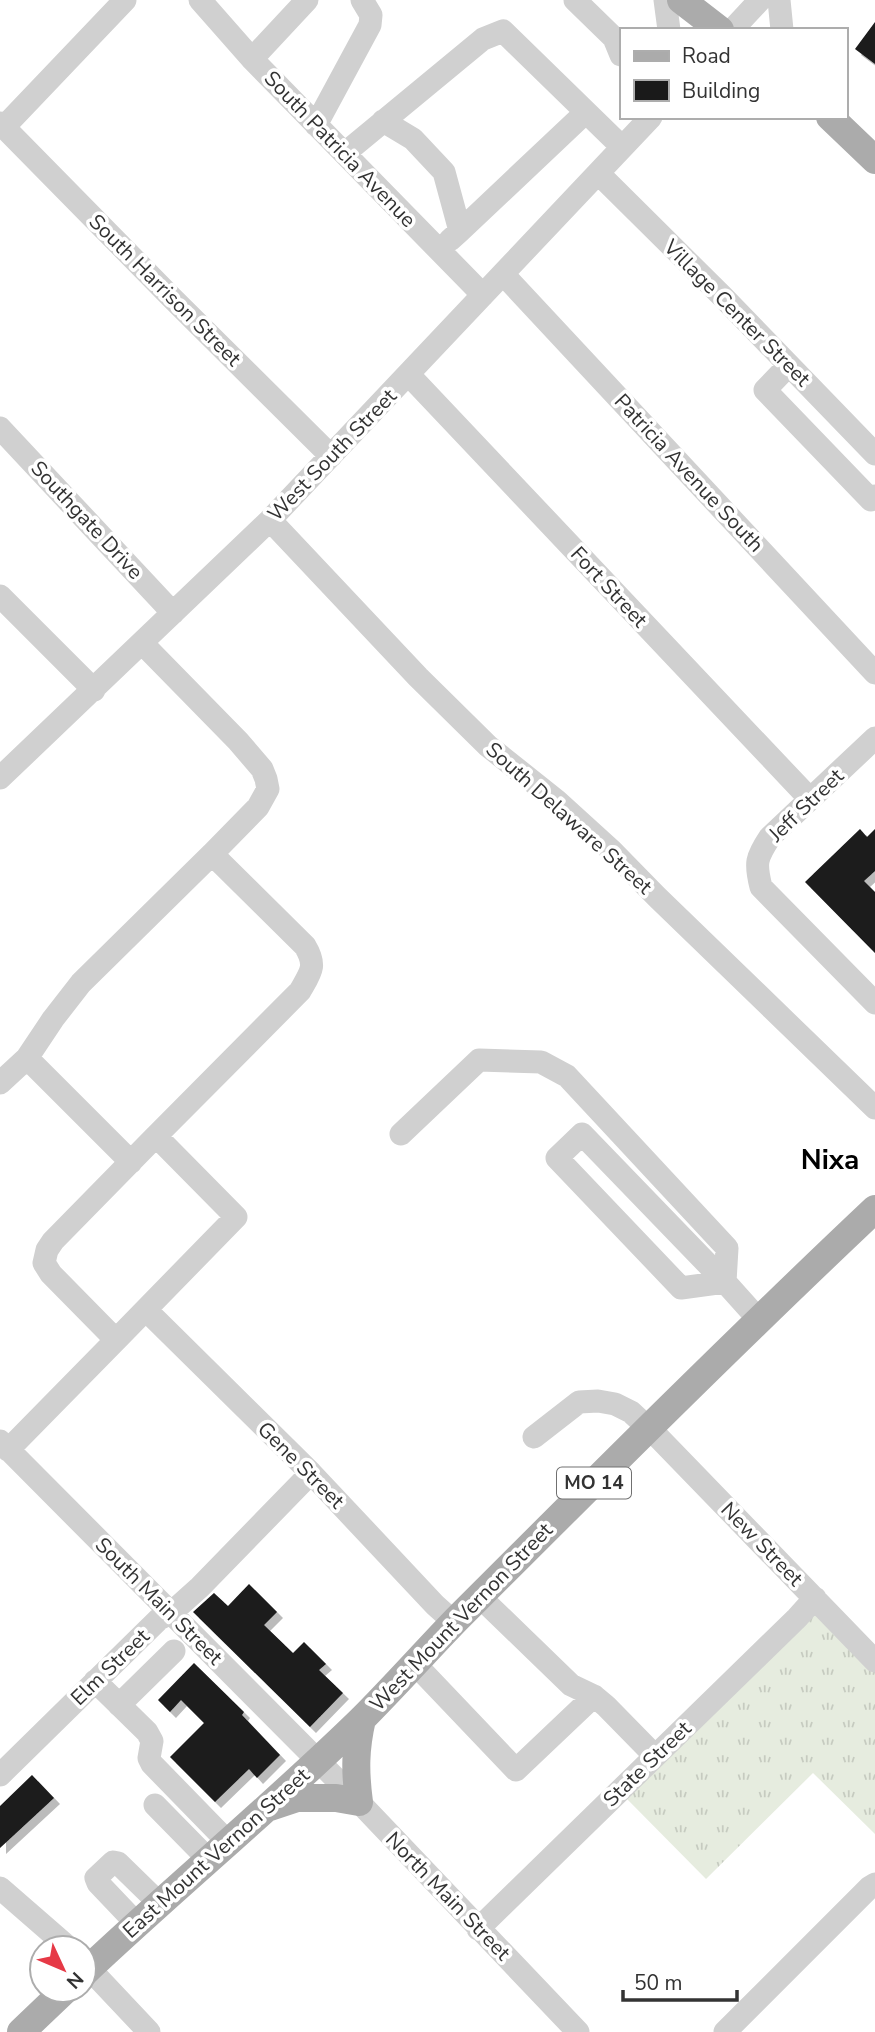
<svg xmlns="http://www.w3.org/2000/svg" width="875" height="2032" viewBox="0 0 875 2032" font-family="'Nunito Sans',sans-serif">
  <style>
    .grass { fill: url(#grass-tufts) }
    .building { fill: #1a1a1a; filter: url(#shadow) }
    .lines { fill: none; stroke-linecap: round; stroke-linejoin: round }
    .minor { stroke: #d0d0d0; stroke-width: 23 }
    .major { stroke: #ababab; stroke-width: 28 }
    .labels { text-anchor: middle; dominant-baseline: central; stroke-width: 7; stroke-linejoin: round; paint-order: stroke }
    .shield { fill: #fff; stroke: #707070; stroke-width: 2 }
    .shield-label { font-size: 19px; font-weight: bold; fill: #333 }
    .street-label { font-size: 21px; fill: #333; stroke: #fff }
    .district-label { font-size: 28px; font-weight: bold; fill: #000; stroke: #fff }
  </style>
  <defs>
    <pattern id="grass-tufts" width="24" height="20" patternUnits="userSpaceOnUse" patternTransform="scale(1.75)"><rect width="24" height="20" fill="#e6ecdf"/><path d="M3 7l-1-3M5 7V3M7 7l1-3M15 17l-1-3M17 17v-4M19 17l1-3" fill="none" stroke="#c6cbc0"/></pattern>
    <filter id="shadow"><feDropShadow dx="6" dy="6" stdDeviation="0" flood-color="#0004"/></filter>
  </defs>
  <rect width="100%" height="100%" fill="#fff"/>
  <!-- grass -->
  <path class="grass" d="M819 1608 875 1668V1834L813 1773 706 1879 626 1798Z"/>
  <!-- building -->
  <path class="building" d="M875 22V64L855 49Z
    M860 829 867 837 875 829V871L864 881 875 892V953L805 882Z
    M249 1584 277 1612 264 1625 293 1653 304 1642 326 1664 319 1670 343 1693 310 1727 193 1612 214 1593 228 1606Z
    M194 1663 244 1712 242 1715 280 1755 257 1778 249 1769 215 1802 170 1757 204 1723 181 1700 170 1712 158 1700Z
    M32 1775 54 1798 0 1848V1806Z"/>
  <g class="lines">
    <!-- minor -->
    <path class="minor" d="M200 0 252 59 483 295
      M575 0 614 38 621 55
      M665 0 669 30
      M779 0 782 30
      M732 30 760 0
      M252 59 307 0
      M383 121 413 139 444 172 460 231 450 240
      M0 123 172 298 331 456
      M316 125 370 25 371 15 362 0
      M4 127 125 0
      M345 153 483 39 503 31 622 147
      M598 173 723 297 875 454
      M460 231 586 112
      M503 274 875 673
      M789 365 765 390 871 500 875 496
      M409 375 810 799
      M0 428 173 613
      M270 520 418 677 488 746 557 801 612 851 657 897 875 1108
      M0 596 94 690
      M875 738 770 837C756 858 755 863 761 887L875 1003
      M0 778 270 520 651 117
      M27 1058 131 1162
      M0 1083 27 1058 53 1019 81 983 212 854
      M401 1134 479 1060 541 1062 567 1076 727 1248 725 1282
      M725 1282 681 1288 557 1158 582 1134 725 1282 760 1321
      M146 1310 311 1473 435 1605 454 1622
      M116 1340 236 1217 156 1136 300 991C311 972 317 966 305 946L212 854 258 807 268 789 266 779 262 769 238 741 142 643
      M534 1437 579 1402 598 1401 615 1404 631 1412 659 1438 875 1661
      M0 1441 359 1802 578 2032
      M8 1450 116 1340 51 1274 44 1263 47 1250 53 1241 156 1136
      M480 1597 571 1685 594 1696 606 1706 655 1756
      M415 1664 516 1770 594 1696
      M95 1681 147 1732 152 1741 149 1758 152 1764 228 1842
      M119 1705 174 1651
      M0 1775 159 1619 171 1613 200 1587 311 1473
      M155 1805 208 1859
      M0 1888 69 1948
      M137 1924 98 1883 96 1878 113 1862 118 1863 159 1903
      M478 1929 797 1618 815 1598
      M84 1963 149 2032
      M725 2032 870 1887 875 1884"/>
    <!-- major -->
    <path class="major" d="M681 0 720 30
      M830 117 875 160
      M270 1807 297 1798H336L359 1802C355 1772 355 1749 362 1719
      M84 1973C175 1887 272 1807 362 1719 394 1687 425 1652 457 1619 595 1481 733 1343 875 1209
      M21 2032 65 1990"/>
  </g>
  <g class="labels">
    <!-- shield labels -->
    <rect class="shield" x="557" y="1467.5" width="74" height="31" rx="5"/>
    <g class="shield-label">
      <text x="594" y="1483">MO 14</text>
    </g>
    <!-- street labels -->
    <g class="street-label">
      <text transform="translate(340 149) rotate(46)">South Patricia Avenue</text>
      <text transform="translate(165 290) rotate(45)">South Harrison Street</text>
      <text transform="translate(737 313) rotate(45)">Village Center Street</text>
      <text transform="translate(332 455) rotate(-46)">West South Street</text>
      <text transform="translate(689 473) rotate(47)">Patricia Avenue South</text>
      <text transform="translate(87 520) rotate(47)">Southgate Drive</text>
      <text transform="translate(609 587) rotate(47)">Fort Street</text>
      <text transform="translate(806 805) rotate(-44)">Jeff Street</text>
      <text transform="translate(569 818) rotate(42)">South Delaware Street</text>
      <text transform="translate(301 1465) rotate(45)">Gene Street</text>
      <text transform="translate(762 1544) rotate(46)">New Street</text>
      <text transform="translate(159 1601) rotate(45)">South Main Street</text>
      <text transform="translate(461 1617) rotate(-46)">West Mount Vernon Street</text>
      <text transform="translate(110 1667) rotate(-44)">Elm Street</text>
      <text transform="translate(647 1764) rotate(-44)">State Street</text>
      <text transform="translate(216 1853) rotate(-42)">East Mount Vernon Street</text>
      <text transform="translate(448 1896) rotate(46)">North Main Street</text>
    </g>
    <!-- district labels -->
    <g class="district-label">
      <text x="830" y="1160">Nixa</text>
    </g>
  </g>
  <!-- legend -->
  <rect x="620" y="28" width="228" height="91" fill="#ffffff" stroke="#adadad" stroke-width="2"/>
  <rect x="634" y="51" width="35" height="10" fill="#ababab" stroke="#adadad" stroke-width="2"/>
  <text x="682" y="63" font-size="21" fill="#333333">Road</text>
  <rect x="634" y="80" width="35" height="21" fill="#1a1a1a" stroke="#adadad" stroke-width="2"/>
  <text x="682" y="98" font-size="21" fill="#333333">Building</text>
  <!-- north arrow -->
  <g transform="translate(63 1969) rotate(134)"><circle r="33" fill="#ffffff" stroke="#adadad" stroke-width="2"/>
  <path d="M0-5L12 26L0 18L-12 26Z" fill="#e63946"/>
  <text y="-10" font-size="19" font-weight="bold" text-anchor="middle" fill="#333333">N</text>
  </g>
  <!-- scale -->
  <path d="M623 1990v10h114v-10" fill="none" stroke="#333333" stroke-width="3.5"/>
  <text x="634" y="1990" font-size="21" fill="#333333" stroke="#ffffff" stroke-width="5" paint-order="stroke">50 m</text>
</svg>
